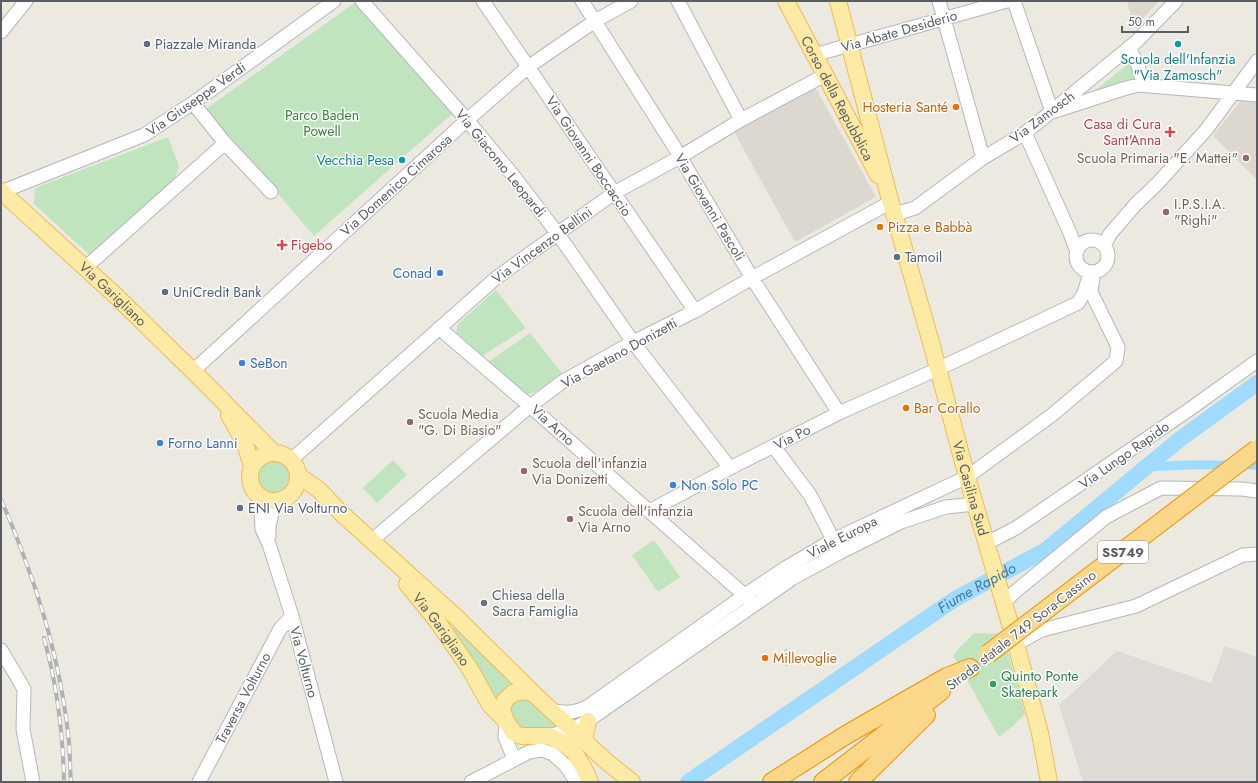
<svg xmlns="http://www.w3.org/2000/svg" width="1258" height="783" viewBox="0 0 1258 783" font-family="Jost,sans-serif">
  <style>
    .industrial { fill: #dedbd6 }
    .education { fill: #dcd8cf }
    .green { fill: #c0e4bd }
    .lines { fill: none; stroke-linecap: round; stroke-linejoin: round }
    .canal { stroke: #a0dafd; stroke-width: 9 }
    .river { stroke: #a0dafd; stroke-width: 16 }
    .minor-casing { stroke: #b4b7bc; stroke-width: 15 }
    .major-casing { stroke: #eebb58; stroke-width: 18 }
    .highway-casing { stroke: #e99404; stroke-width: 20 }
    .minor { stroke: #fff; stroke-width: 13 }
    .major { stroke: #fdeaa5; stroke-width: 16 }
    .highway { stroke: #fbd78a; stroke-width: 18 }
    .rail-casing { stroke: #b0b1b2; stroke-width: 4 }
    .rail { stroke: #fff; stroke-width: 2.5; stroke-dasharray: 8; stroke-linecap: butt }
    .highway-bridge-casing { stroke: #e99404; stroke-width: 20; stroke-linecap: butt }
    .highway-bridge { stroke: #fbd78a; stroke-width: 18 }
    .service-dot { fill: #5c6f8a; stroke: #fff; stroke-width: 1.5 }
    .culture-dot { fill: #0f9aa8; stroke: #fff; stroke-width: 1.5 }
    .food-dot { fill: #e8710a; stroke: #fff; stroke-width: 1.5 }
    .health-dot { fill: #e0444e; stroke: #fff; stroke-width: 1.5 }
    .education-dot { fill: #8d6e63; stroke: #fff; stroke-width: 1.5 }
    .shop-dot { fill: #3f7fe0; stroke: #fff; stroke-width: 1.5 }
    .worship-dot { fill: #6b7280; stroke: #fff; stroke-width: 1.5 }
    .leisure-dot { fill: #2e9e5b; stroke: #fff; stroke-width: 1.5 }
    .labels { text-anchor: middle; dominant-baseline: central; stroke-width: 3; stroke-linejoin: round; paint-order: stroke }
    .shield { fill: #fff; stroke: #8c8e91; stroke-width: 1 }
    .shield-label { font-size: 13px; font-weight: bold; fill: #5a5e62 }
    .street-label { font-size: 14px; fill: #5a5e62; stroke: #fff }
    .service-label { font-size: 14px; fill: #4e5e75; stroke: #fff; text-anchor: start }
    .culture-label { font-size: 14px; fill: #0d838f; stroke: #fff }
    .food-label { font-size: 14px; fill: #c56008; stroke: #fff; text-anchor: start }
    .park-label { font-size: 14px; fill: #378436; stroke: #fff }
    .health-label { font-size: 14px; fill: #be3a42; stroke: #fff; text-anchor: end }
    .education-label { font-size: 14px; fill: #785e54; stroke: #fff; text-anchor: start }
    .shop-label { font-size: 14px; fill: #366cbe; stroke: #fff; text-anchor: start }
    .worship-label { font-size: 14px; fill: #5b616d; stroke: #fff; text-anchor: start }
    .leisure-label { font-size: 14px; fill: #27864d; stroke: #fff; text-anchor: start }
    .water-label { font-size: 15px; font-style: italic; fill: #3c76a6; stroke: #fff }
  </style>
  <rect width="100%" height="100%" fill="#ece9e1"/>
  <!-- industrial -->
  <path class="industrial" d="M1225 646 1257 657V782H1083L1059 705 1117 651 1211 683Z"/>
  <!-- education -->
  <path class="education" d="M1127 1H1159L1134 28Z
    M814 85 876 197 795 242 733 130Z
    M1242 99 1257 103V180L1213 136Z"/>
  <!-- green -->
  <path class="green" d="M356 2 453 113 314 236 206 109Z
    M1129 63 1133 72 1131 73H1134L1137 81 1086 98Z
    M168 137 179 166 174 181 91 256 34 204 35 188Z
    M496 290 526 328 482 356 456 332 458 324Z
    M530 333 562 373 535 392 525 395 488 362Z
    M393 460 407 475 377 503 363 488Z
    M258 477a16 16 0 1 1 32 0a16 16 0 1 1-32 0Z
    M654 540 680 577 658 592 632 555Z
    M454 627H457L517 685 496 704 451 630Z
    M974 633 1003 634 1025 714 1013 726 999 737 953 655Z
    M786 648 796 658 786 667 777 656Z
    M511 699H529L558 727 531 732 515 726 506 708Z"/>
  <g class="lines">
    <!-- canal -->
    <path class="canal" d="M1146 467 1188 465H1257"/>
    <!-- river -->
    <path class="river" id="s1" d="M688 782 955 599 1046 550 1179 440 1257 383"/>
    <defs>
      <path id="minor" d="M362 1 467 120 512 174 558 234 633 342 730 468
        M483 1 695 311
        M582 1 675 148 752 278 839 413
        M678 1 741 120
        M939 1 983 158
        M1014 1 1052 112 1123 89 1138 85 1257 95
        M1 32 26 1
        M1129 47 1138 66 1144 85
        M814 55 1007 1
        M193 103 225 143 271 192
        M1025 133 1070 233 1077 252
        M1 192 144 135 193 103 334 1
        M895 214 915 208 983 158 1025 133 1137 41 1176 1
        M1076 256a16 16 0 1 1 32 0a16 16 0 1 1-32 0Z
        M1104 246 1110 234 1135 205 1157 184 1206 130 1257 61
        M85 268 225 143
        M439 328 530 406 750 600
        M193 371 467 120 528 67 595 21 631 1
        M774 447 810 495 837 547
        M291 460 496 278 614 193 680 157 741 120 825 75
        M258 496 261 506 262 529 269 544 292 616 336 782
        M649 511 730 468 839 413 938 369 1078 303 1084 293 1088 280
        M269 536C268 523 272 513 277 502
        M371 541 530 406 562 382 633 342 695 311 752 278 891 202
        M987 543 1016 528 1190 409 1257 361
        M1003 603 1016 591 1106 517 1161 488 1242 489 1257 491
        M1016 644 1042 630 1136 606 1243 555 1257 554
        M1 650 24 689 23 729 33 782
        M553 711C566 713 575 713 587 707L745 595 787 567 833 540 967 477 1052 415 1116 361 1118 347 1091 292 1094 272
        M506 721 505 737 514 759
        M549 736 572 729 586 722 793 578 839 553 901 522 946 507 975 504
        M199 782 280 629 292 616
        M471 782 529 752 542 750 553 754 565 765 577 782"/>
      <g id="major">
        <path id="s2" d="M786 1 878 175"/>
        <path id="s3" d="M838 1 889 196 932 346 967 477 1016 644 1040 733 1049 782"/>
        <path id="s4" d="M1 191 115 295 198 376 274 453"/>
        <path d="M229 415 245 444 252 466"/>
        <circle cx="274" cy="477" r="24"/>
        <path d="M298 475 319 490 340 512 457 618 534 694 607 762 632 782"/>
        <path id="s5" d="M407 584 437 621 470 669 490 705 506 721 514 733 521 736H549L563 743 574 752 586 772 590 782"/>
        <path d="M506 721 502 710 505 700 513 693 525 691 534 694"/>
        <path d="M584 740 588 721"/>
      </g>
      <path id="highway" d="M772 782 846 735 947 677 970 668
        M823 782 941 691
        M858 782 926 715"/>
    </defs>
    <!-- minor casing -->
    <use href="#minor" class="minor-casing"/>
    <!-- major casing -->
    <use href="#major" class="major-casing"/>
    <!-- highway casing -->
    <use href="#highway" class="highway-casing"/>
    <!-- minor -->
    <use href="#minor" class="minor"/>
    <!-- major -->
    <use href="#major" class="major"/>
    <!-- highway -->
    <use href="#highway" class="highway"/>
    <defs>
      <path id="rail" d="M1 500C11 521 19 543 27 565 48 622 63 682 69 742 70 755 70 769 71 782
        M44 638C57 685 63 733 64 782"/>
    </defs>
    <!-- rail casing -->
    <use href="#rail" class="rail-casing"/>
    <!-- rail -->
    <use href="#rail" class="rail"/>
    <defs>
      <path id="highway-bridge" d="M988 654 1257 449"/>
    </defs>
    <!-- highway-bridge casing -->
    <use href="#highway-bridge" class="highway-bridge-casing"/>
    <!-- highway-bridge -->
    <use href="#highway-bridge" class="highway-bridge"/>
  </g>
  <!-- markers -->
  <g class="service-dot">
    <circle cx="147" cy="44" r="4"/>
    <circle cx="897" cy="257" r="4"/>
    <circle cx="165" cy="292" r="4"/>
    <circle cx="240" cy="508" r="4"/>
  </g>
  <g class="culture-dot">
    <circle cx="1178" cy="44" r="4"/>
    <circle cx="402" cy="160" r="4"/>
  </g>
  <g class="food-dot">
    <circle cx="956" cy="107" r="4"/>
    <circle cx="880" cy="227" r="4"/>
    <circle cx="906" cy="408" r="4"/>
    <circle cx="765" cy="658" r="4"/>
  </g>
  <g class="health-dot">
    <path d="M1168 126h4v4h4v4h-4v4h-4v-4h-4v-4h4z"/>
    <path d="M280 239h4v4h4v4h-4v4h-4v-4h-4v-4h4z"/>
  </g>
  <g class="education-dot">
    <circle cx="1246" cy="158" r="4"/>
    <circle cx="1166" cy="212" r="4"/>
    <circle cx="410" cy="422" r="4"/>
    <circle cx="524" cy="471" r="4"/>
    <circle cx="570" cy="519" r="4"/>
  </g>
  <g class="shop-dot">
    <circle cx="440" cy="273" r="4"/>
    <circle cx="242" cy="363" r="4"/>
    <circle cx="160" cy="443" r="4"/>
    <circle cx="673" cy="485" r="4"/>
  </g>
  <circle class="worship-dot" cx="484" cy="603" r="4"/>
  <circle class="leisure-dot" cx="993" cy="684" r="4"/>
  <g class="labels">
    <!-- shield labels -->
    <rect class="shield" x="1098" y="541" width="50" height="22" rx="3"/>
    <g class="shield-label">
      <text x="1123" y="552">SS749</text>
    </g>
    <!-- street labels -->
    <g class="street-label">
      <text transform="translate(899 31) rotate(-16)">Via Abate Desiderio</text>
      <text stroke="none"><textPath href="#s2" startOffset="110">Corso della Repubblica</textPath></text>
      <text transform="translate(196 99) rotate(-35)">Via Giuseppe Verdi</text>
      <text transform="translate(1042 117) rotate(-37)">Via Zamosch</text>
      <text transform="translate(589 156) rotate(56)">Via Giovanni Boccaccio</text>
      <text transform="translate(501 163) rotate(51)">Via Giacomo Leopardi</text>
      <text transform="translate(396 185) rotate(-42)">Via Domenico Cimarosa</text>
      <text transform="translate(710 207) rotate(59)">Via Giovanni Pascoli</text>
      <text transform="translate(542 245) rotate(-36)">Via Vincenzo Bellini</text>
      <text stroke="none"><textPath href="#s4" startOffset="152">Via Garigliano</textPath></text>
      <text transform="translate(619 353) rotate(-29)">Via Gaetano Donizetti</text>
      <text transform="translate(553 425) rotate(42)">Via Arno</text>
      <text transform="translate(792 437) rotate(-27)">Via Po</text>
      <text transform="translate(1124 455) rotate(-35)">Via Lungo Rapido</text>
      <text stroke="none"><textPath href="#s3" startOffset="505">Via Casilina Sud</textPath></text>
      <text transform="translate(842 537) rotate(-27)">Viale Europa</text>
      <text stroke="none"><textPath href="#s5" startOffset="57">Via Garigliano</textPath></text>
      <text transform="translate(1021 630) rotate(-38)">Strada statale 749 Sora-Cassino</text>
      <text transform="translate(304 662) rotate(75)">Via Volturno</text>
      <text transform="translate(243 698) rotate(-62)">Traversa Volturno</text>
    </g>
    <!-- service labels -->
    <g class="service-label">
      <text x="155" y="44">Piazzale Miranda</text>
      <text x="905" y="257">Tamoil</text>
      <text x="173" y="292">UniCredit Bank</text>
      <text x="248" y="508">ENI Via Volturno</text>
    </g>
    <!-- culture labels -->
    <g class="culture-label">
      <text x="1178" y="59">Scuola dell'Infanzia<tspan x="1178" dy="16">"Via Zamosch"</tspan></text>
      <text x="394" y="160" text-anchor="end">Vecchia Pesa</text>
    </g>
    <!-- food labels -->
    <g class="food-label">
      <text x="948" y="107" text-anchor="end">Hosteria Santé</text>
      <text x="888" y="227">Pizza e Babbà</text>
      <text x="914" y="408">Bar Corallo</text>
      <text x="773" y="658">Millevoglie</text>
    </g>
    <!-- park labels -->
    <g class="park-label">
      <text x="322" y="115">Parco Baden<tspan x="322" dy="16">Powell</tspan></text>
    </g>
    <!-- health labels -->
    <g class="health-label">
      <text x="1161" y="124">Casa di Cura<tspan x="1161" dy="16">Sant'Anna</tspan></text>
      <text x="291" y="245" text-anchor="start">Figebo</text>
    </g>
    <!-- education labels -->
    <g class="education-label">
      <text x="1238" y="158" text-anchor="end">Scuola Primaria "E. Mattei"</text>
      <text x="1174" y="204">I.P.S.I.A.<tspan x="1174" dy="16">"Righi"</tspan></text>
      <text x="418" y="414">Scuola Media<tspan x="418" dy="16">"G. Di Biasio"</tspan></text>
      <text x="532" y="463">Scuola dell'infanzia<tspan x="532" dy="16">Via Donizetti</tspan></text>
      <text x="578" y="511">Scuola dell'infanzia<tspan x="578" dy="16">Via Arno</tspan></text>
    </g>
    <!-- shop labels -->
    <g class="shop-label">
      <text x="432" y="273" text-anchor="end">Conad</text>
      <text x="250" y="363">SeBon</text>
      <text x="168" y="443">Forno Lanni</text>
      <text x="681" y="485">Non Solo PC</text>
    </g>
    <!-- worship labels -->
    <g class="worship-label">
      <text x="492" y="595">Chiesa della<tspan x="492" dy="16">Sacra Famiglia</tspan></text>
    </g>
    <!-- leisure labels -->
    <g class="leisure-label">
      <text x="1001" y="676">Quinto Ponte<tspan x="1001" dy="16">Skatepark</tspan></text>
    </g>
    <!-- water labels -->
    <g class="water-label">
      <text stroke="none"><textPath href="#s1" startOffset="348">Fiume Rapido</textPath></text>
    </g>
  </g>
  <!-- border -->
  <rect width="1258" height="783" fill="none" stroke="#5a5e62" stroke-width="4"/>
  <!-- scale -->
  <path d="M1122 26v6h66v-6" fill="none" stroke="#5a5e62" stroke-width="2"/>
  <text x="1128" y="26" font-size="12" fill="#5a5e62" stroke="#ffffff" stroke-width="3" paint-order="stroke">50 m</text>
</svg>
